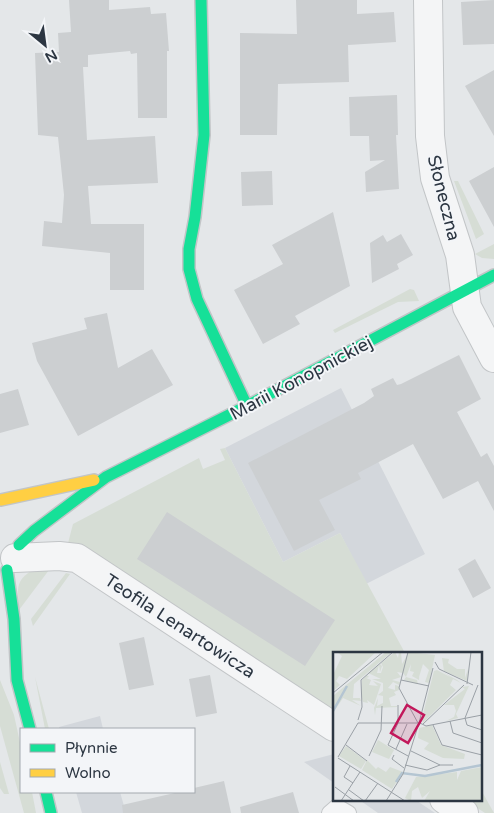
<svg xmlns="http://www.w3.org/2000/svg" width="494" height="813" viewBox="0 0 494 813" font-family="'Varela Round',sans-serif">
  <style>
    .built { fill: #d3d7dc }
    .green { fill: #d6ddd5 }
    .building { fill: #cccfd1 }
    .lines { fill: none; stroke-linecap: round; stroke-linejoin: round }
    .lane-casing { stroke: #c2c5c7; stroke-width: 16 }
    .street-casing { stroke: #c2c5c7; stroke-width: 30 }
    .fast-casing { stroke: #c2c5c7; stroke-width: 14 }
    .slow-casing { stroke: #c2c5c7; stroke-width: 14 }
    .lane { stroke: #f4f5f6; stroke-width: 14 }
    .street { stroke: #f4f5f6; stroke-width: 28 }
    .fast { stroke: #16e098; stroke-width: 11 }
    .slow { stroke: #ffcf43; stroke-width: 11 }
    .labels { text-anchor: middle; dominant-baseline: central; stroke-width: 4; stroke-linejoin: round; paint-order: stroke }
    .street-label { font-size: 18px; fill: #2c3642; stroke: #f3f5f8 }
    .inset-river { fill: none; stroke: #b4c5d2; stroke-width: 2.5 }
    .inset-road { fill: none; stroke: #9aa0a6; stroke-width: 1 }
    .view { fill: #c2185b; fill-opacity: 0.15; stroke: #c2185b; stroke-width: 2.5 }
    .inset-edge { fill: none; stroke: #2c3642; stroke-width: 2.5 }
  </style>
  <rect width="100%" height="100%" fill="#e4e7e9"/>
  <!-- built -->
  <path class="built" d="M341 388 425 554 366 584 340 533 283 562 225 448Z
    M100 716 103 729H59V727Z
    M334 754V783L304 762Z
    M76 792H120L126 813H82Z
    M358 799H414L435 813H378Z"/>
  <!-- green -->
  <path class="green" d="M454 181H458L484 234 476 239Z
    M494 244V259L482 258 475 254Z
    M410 289 414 290 419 301 398 302 335 333 333 330Z
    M225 448 283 562 340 533 405 653H334V712L67 547 73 524 199 458 203 469 225 460 220 449Z
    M35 569 49 570 19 610C18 589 14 580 35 569Z
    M66 573 70 574 33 626 31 619Z
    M35 677 49 729H45Z
    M0 680 14 715 21 747V792H32L36 813H24L0 726Z
    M0 762 9 794H4L0 788Z
    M480 788 494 813H485L464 799H480Z"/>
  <!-- building -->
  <path class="building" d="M69 0H109V10L150 7 151 14 166 13 169 51H167V118H138L137 53 131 54 130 51 88 55V67H83L87 140 155 136 158 183 88 186 91 224H144V290H110V253L42 246 44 221 62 223 64 195 58 137 38 135 35 53 59 52 58 33 71 32Z
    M296 0H357V14L394 12 396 42 348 45 349 82 278 84 277 135H240V33L297 34Z
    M494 0V44L463 45 461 2Z
    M494 70V136L465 86Z
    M397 95 398 135H396L399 189 366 192 365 172 385 160 370 161 369 136H350L349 97Z
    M494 167V227L469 181Z
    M272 171 273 205 242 206 241 172Z
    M333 212 350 286 295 316 300 324 263 344 234 290 283 264 272 245Z
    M401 234 413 255 397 264 399 269 372 283 370 243 383 235 387 242Z
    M107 313 118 368 152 349 173 385 78 436 37 361 32 343 87 329 84 318Z
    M459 355 481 399 457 412 481 457 487 453 494 466V511L478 481 443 499 413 444 358 473 361 479 319 500 335 530 294 551 248 463 364 403 374 396 371 389 393 378 397 385 401 384Z
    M18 389 29 425 0 433V394Z
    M167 512 335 620 305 666 137 559Z
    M475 559 491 588 473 598 458 569Z
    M144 637 154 685 129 690 119 643Z
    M210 675 217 713 196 717 189 679Z
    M224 781 231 813H123L122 805 179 792H194V788Z
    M293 792 299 813H241L240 807Z"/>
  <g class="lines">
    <defs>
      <path id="lane" d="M329 813 337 806 349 813"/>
      <path id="street" d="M428 0 430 136 435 178 460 255 467 307 494 358
        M15 558 59 556 77 558 334 727
        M444 799 464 813"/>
      <path id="fast" d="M201 0 204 135 195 217 189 249V269L197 299 247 406
        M19 545 34 531 106 477 247 406 494 275
        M7 570 14 619 17 680 30 729
        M46 792 51 813"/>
      <path id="slow" d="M1 500 94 480"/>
    </defs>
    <!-- lane casing -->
    <use href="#lane" class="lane-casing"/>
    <!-- street casing -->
    <use href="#street" class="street-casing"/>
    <!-- fast casing -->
    <use href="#fast" class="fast-casing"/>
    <!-- slow casing -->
    <use href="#slow" class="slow-casing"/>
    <!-- lane -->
    <use href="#lane" class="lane"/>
    <!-- street -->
    <use href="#street" class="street"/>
    <!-- fast -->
    <use href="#fast" class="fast"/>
    <!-- slow -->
    <use href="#slow" class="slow"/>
  </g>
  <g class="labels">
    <!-- street labels -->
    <g class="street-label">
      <text transform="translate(444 198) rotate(76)">Słoneczna</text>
      <text transform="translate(301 378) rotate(-28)">Marii Konopnickiej</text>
      <text transform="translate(180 626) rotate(33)">Teofila Lenartowicza</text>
    </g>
  </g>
  <!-- overview -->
  <g transform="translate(333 652)">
    <rect width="149" height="149" fill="#e4e7e9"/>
    <path d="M4 0 35 1 43 0 14 27 6 24 3 29 7 33 0 39V23L9 4ZM53 0H59L21 32 20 46H27L28 49 19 48 28 54 10 46 0 61V44ZM62 0 65 6 66 0H68L69 12 76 0 102 3 96 31 92 30 96 18 87 9 90 12 86 25 87 12 86 28 79 24 81 20 77 19 78 12 73 25 84 28 85 32 71 28 73 25 70 21 64 20 68 25 59 28 67 30 66 33 60 30 55 36 62 38V33L66 34V38L61 40 63 43 56 46 58 54H64L65 48 64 55 43 56 42 63 41 56 45 46 44 54 50 51V44L45 43 50 39V31L39 27H48L35 21 47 12 49 14 47 20 46 13 44 21H48L50 15 48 11ZM109 6 116 7 115 11 124 17H132V26L135 17 134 29 111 19ZM104 18 119 26 108 19 124 28 128 31 120 27 117 33 123 38 90 71 89 66 95 42 101 19ZM34 23 36 25 33 26 38 28 36 33 45 34 40 29 48 32 41 53 34 48 35 51 30 50 28 44 29 28ZM136 34 123 62 125 66 113 69 121 65 123 59 121 53H111L132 37 129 35ZM99 73 108 93 132 102 131 107 110 106 91 97 96 91 85 86 86 76ZM45 88 61 98 56 107 39 100ZM13 94 33 109 28 117 6 104ZM34 108 43 117 45 115 53 120 57 115 70 120 59 137 29 118ZM149 115V149H91L97 139 89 146 85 135 79 139 78 149 72 146 83 125 124 120V128L128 119Z" fill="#d6ddd5"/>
    <path class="inset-river" d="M0 59 14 34M63 130 69 121 92 124 149 113"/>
    <path class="inset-road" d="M75 0 66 36 85 71M102 10 106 17 140 33M68 28 96 34M134 32 138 0M145 33 132 66 134 73 149 78M0 41 50 0M65 53V71L55 93 75 104M25 68 29 55 28 28 60 0M117 69 120 81 149 91M25 71H87L93 74M86 71 100 16M90 72 131 33M100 73 109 93 149 103M93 74 149 63M13 93 34 109M63 97 74 72M78 99 107 113H120M61 103 59 107 71 116M36 104 48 78 49 54M5 105 25 71M5 106 72 149M72 113 94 118 107 113M17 114 11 125 20 131M2 135 21 149M16 138 31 149M8 149 27 120M32 149 45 131M53 149 70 122 85 74"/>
    <path class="view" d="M74 53 91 63 75 91 58 81Z"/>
    <rect width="149" height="149" class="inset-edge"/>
  </g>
  <!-- legend -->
  <rect x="20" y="728" width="175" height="65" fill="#f3f5f8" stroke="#a3a9af"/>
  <rect x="30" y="744" width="25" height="8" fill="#16e098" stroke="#a3a9af"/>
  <text x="65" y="753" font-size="15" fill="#2c3642">Płynnie</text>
  <rect x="30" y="769" width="25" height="8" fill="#ffcf43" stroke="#a3a9af"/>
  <text x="65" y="778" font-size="15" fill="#2c3642">Wolno</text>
  <!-- north arrow -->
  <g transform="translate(45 45) rotate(151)" stroke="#f3f5f8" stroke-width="4" paint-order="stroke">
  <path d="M0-4L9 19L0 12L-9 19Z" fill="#2c3642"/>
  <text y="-8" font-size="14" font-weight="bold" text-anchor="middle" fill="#2c3642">N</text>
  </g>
</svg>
